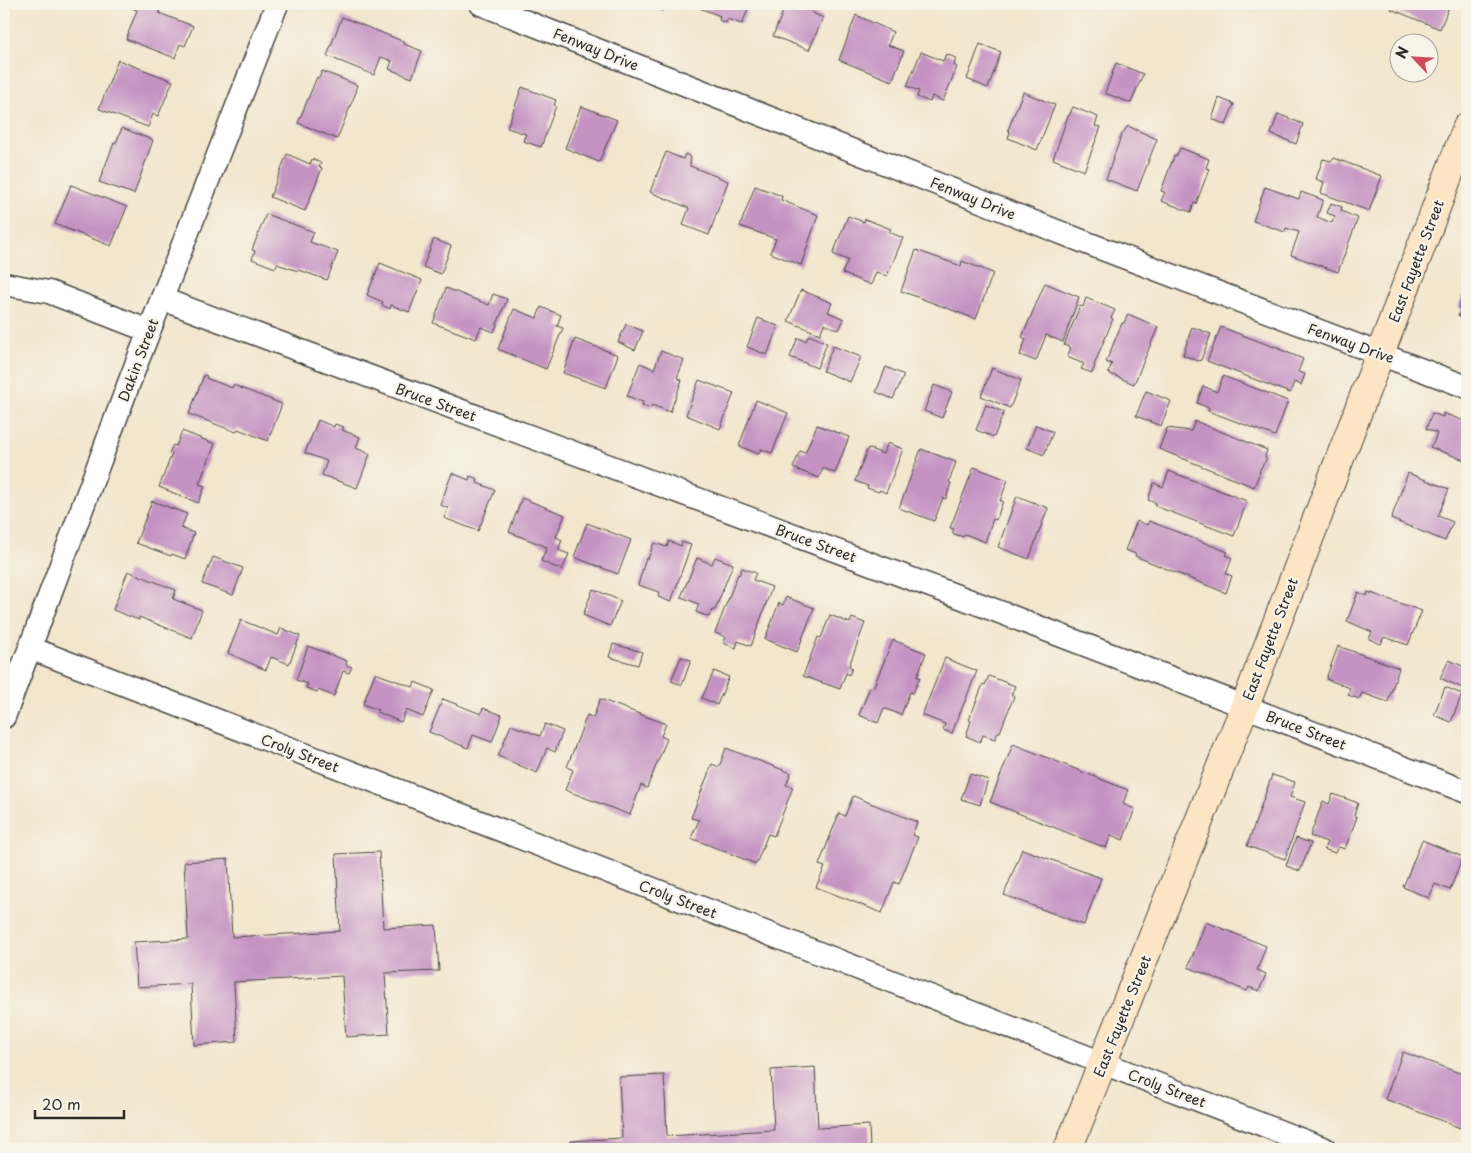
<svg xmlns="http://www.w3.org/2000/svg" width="1471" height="1153" viewBox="0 0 1471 1153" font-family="'Playpen Sans',sans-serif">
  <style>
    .building { fill: #c493c2 }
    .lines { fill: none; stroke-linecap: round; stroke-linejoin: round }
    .street-casing { stroke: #494743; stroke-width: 25 }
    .secondary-casing { stroke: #494743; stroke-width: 30 }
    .street { stroke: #fff; stroke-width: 22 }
    .secondary { stroke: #fce5c4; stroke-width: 28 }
    .labels { text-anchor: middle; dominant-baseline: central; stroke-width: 4.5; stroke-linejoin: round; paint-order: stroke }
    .street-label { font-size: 14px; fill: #2b2b2b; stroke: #f7f3e8 }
  </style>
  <rect width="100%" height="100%" fill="#f7f3e8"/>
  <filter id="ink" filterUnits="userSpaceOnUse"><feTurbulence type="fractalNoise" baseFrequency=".02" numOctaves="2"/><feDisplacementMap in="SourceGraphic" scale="10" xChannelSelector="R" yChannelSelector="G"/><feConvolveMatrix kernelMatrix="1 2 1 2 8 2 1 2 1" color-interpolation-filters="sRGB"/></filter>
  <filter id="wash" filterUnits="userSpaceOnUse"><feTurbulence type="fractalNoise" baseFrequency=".0096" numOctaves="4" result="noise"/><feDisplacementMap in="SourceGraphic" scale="20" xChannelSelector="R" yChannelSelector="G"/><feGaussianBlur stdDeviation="1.12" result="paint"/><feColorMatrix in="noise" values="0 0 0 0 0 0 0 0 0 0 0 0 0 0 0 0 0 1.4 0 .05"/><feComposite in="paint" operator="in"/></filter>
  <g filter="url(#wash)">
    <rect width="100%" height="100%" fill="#f2e6cd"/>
    <g id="blocks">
      <!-- building -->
      <path class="building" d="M130 4H162L159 13 193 26 185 46 180 44 175 58 126 39 137 10 129 7Z
        M660 4H666L663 11 658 9Z
        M698 4H750L742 24 727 19 726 23 719 20 720 16 697 7Z
        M786 4H815L811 12 823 18 809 50 773 36Z
        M1393 4H1450L1440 29 1391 9Z
        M856 15 893 32 888 45 904 51 892 81 839 60Z
        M342 17 405 42 404 44 422 51 412 78 389 69 392 61 381 57 374 75 327 56Z
        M980 44 1001 52 988 88 967 79Z
        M921 52 943 61 946 54 956 58 954 65 957 67 943 101 932 96 930 102 917 97 919 91 907 86Z
        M118 60 173 81 158 116 153 114 148 127 99 109Z
        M1116 63 1143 74 1131 103 1105 93Z
        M322 71 357 85 355 91 356 92 337 139 298 123 317 77 319 78Z
        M522 87 556 100 554 105 556 106 541 147 523 141 526 134 507 128Z
        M1023 92 1055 105 1037 150 1008 138 1010 132 1008 130Z
        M1219 98 1234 104 1226 125 1212 119Z
        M581 106 617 120 599 162 565 148Z
        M1073 107 1098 117 1095 126 1101 127 1084 171 1053 159 1068 116H1069Z
        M1278 114 1303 124 1296 144 1271 134Z
        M1128 126 1157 139 1137 191 1106 179 1121 136Z
        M122 128 153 140 134 194 99 182 114 143H116Z
        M1180 148 1209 159 1206 168 1209 169 1196 204 1194 203 1191 212 1161 201 1165 192 1161 191 1174 156 1176 157Z
        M666 152 683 159 685 154 691 157 690 166 728 181 709 235 683 225 689 208 650 192Z
        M287 154 310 164 312 159 321 163 319 167 322 168 305 211 270 197Z
        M1334 158 1382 176 1369 211 1321 193 1324 182 1316 179 1323 159 1332 161Z
        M71 185 127 207 111 246 55 224Z
        M755 186 782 196 781 200 818 215 801 265 770 253 776 239 740 226Z
        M1265 187 1299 199 1301 192 1323 200 1317 217 1332 223 1335 216 1327 213 1331 203 1342 207 1341 211 1358 218 1338 272 1291 255 1299 232 1286 228 1285 232 1253 221Z
        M266 214 314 232 310 242 338 252 327 280 299 270 298 271 277 264 275 268 252 259 255 251 252 250Z
        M848 216 864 222 865 219 891 229 889 232 903 238 887 276 876 272 871 285 842 273 848 260 833 254Z
        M434 239 451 246 441 274 423 267Z
        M916 250 961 266 962 261 993 273 976 319 901 291Z
        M380 263 422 280 409 312 391 305 390 309 382 305 383 302 367 295Z
        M1045 283 1079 297 1063 342 1046 335 1036 361 1020 355 1026 339 1022 337Z
        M1467 283V320L1458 316 1461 309 1458 308Z
        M446 288 489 305 493 294 507 299 494 332 481 327 476 339 433 323Z
        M801 290 832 303 828 312 844 319 839 330 824 324 820 334 788 321Z
        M1086 298 1115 310 1111 318 1113 319 1094 365 1095 366 1092 373 1081 369 1084 364 1067 357 1071 348 1064 345 1080 306 1083 307Z
        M541 307 561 315 557 326 563 328 546 369 498 349 514 309 537 318Z
        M1128 314 1158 327 1134 384 1108 373 1112 364 1106 362 1122 323H1124Z
        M758 318 778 326 767 355 747 347Z
        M626 324 643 331 635 350 618 342Z
        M1192 327 1211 334 1201 360 1198 361 1183 355Z
        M1221 327 1274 347V346L1280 348 1279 349 1303 359 1298 372 1305 374 1301 385 1294 382 1290 393 1207 361Z
        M809 335 827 343 817 368 790 357 798 338 806 341Z
        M575 339 618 355 606 388 563 373Z
        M833 346 861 357 850 382 823 371Z
        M661 351 684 360 677 378 682 380 670 412 652 405 651 408 642 405 643 402 627 396 640 363 654 369Z
        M886 367 904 375 893 399 876 392Z
        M992 368 1021 380 1010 408 981 396Z
        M204 375 207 376 206 378 232 388 233 385 282 404 268 441 238 429 236 432 189 414Z
        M1223 376 1288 401 1275 436 1208 411 1209 408 1197 403 1203 386 1217 392Z
        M699 380 734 393 720 429 686 415Z
        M934 385 952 392 942 418 924 411Z
        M1146 391 1171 401 1161 426 1136 416Z
        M756 400 788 413 772 453 761 449 759 454 739 446Z
        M986 405 1004 412 994 437 976 430Z
        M1432 413 1443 417V413L1467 422V461L1430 447 1432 444H1433L1437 433 1426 429Z
        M318 420 334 427 335 424 344 427 342 430 360 437 356 448 370 454 357 488 322 475 327 461 305 453Z
        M1195 421 1267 450 1265 456 1266 460 1259 471 1260 472 1254 487 1159 449 1167 428 1191 431Z
        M817 425 849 437 835 473 823 468 819 478 793 468 800 451 805 453Z
        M1036 425 1053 432 1044 455 1027 448Z
        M182 431 215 444 199 484 205 486 198 503 159 487 172 454 169 453 173 445 176 446Z
        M888 443 903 449 886 493 880 490 879 492 867 488 868 486 855 481 868 448 883 454Z
        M921 449 956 462 949 482 951 483 946 499 943 498 934 521 899 508Z
        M974 467 1008 480 1000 501H1003L996 520 993 519 985 542 965 534 963 537 952 533 954 529 950 528Z
        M1169 471 1247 501 1234 536 1155 506 1156 503 1148 500 1154 483 1163 487Z
        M452 473 469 480 470 476 478 479 477 483 495 490 478 531 444 518 448 508 440 505Z
        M1408 473 1449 489 1438 516 1453 522 1445 541 1391 519Z
        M1017 496 1048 508 1029 559 998 547Z
        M522 498 565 515 556 537 562 540 558 550 569 554 562 570 541 561 547 547 509 532Z
        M152 501 187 514 181 528 194 533 185 559 172 554 171 556 136 543Z
        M1137 521 1147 525 1149 521 1228 552 1226 555 1232 558 1226 574 1232 576 1226 593 1135 556 1136 554 1125 550Z
        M587 523 631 540 618 574 574 557Z
        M669 541 681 546 682 542 691 545 671 602 658 597 659 592 638 585 646 558 648 559 654 543 667 547Z
        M213 557 243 568 233 595 202 584Z
        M715 557 733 564 715 610H712L709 617 696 612 699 604 681 597 697 558 712 564Z
        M742 568 756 573 753 580 772 587 751 646 738 641 736 648 723 643 726 637 715 633 738 574 739 575Z
        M128 571 176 590 173 599 202 610 192 638 139 617V620L113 610Z
        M593 589 621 601 610 626 583 615Z
        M1358 592 1367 596 1368 592 1422 611 1408 645 1384 637 1381 644 1369 639 1372 632 1347 621Z
        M786 597 814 608 797 652 765 639 779 603 783 605Z
        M830 615 850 623 852 618 865 623 849 666 852 668 849 675 846 673 840 689 803 676 818 637 821 638Z
        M241 620 278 635 281 628 300 636 289 664 271 657 266 670 228 653Z
        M893 640 926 653 917 677H920L913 693 910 692 901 715 884 708 878 723 859 715 870 687 873 688Z
        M613 644 642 652 638 665 609 657Z
        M308 646 347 661 346 665 352 667 349 673 343 671 334 696 318 690 317 692 306 688 308 684 296 680Z
        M1338 646 1399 668 1388 702 1362 693 1359 699 1348 695 1350 688 1326 679Z
        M681 657 691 660 682 685 671 681Z
        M945 658 977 671 952 733 943 730 945 724 922 715Z
        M1449 660 1467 668V683L1465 689 1440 678Z
        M714 671 729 677 717 705 702 698Z
        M375 673 413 687 415 682 434 690 423 717 406 710 401 722 377 712 378 710 363 704Z
        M989 676 1015 686 1011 695 1014 696 1000 732H998L995 739 983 735 980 742 966 736 971 721 969 720 983 684 985 685Z
        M1445 687 1462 694 1451 722 1434 715Z
        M443 699 481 714 483 708 502 715 492 742 473 735 468 748 429 732Z
        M600 699 666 724 661 736 667 739 647 788 641 785 630 815 565 790 573 770 567 767 587 715 593 718Z
        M545 724 563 731 555 752 547 748 537 773 498 756 511 725 540 736Z
        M1013 744 1128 790 1123 804 1135 809 1123 840 1111 835 1106 848 990 802Z
        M726 748 791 773 786 785 793 787 774 836 768 834 756 864 691 838 699 820 691 818 712 764 719 767Z
        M970 774 988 780 980 805 961 799Z
        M1272 775 1295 782 1290 797 1305 802 1285 859 1247 846Z
        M1333 794 1358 803 1354 816 1357 817 1345 849 1338 847 1335 853 1324 849 1327 842 1310 836 1323 801 1329 804Z
        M853 796 917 822 912 835 918 837 899 884 894 882 882 913 816 887 825 867 819 865 839 813 845 816Z
        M1296 838 1311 843 1300 871 1286 866Z
        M1422 840 1463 857 1450 890 1435 884 1429 898 1403 887Z
        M1022 849 1101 878 1084 925 1004 895Z
        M379 852 383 928 436 925 439 971 385 973 389 1034 346 1037 342 976 234 982 237 1042 194 1045 191 984 137 987 134 942 188 939 184 862 228 859 232 937 340 931 336 854Z
        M1206 922 1266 946 1257 970 1266 974 1259 991 1249 987 1247 991 1188 967Z
        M1403 1052 1467 1076V1117L1463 1129 1385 1099Z
        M815 1067 818 1128 869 1125 870 1149H571V1141L622 1138 619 1077 664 1075 667 1136 774 1130 771 1070Z"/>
    </g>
  </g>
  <g filter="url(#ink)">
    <use href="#blocks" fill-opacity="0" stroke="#494743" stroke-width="1"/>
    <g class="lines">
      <defs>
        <path id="street" d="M481 4 1092 245 1467 387
          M4 284 49 292 149 331
          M162 299 984 606 1467 792
          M30 648 1325 1149
          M4 717 132 375 277 4"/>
        <path id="secondary" d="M1068 1149 1245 706 1467 127"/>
      </defs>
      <!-- street casing -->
      <use href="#street" class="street-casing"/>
      <!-- secondary casing -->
      <use href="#secondary" class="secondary-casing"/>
      <!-- street -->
      <use href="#street" class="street"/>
      <!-- secondary -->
      <use href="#secondary" class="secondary"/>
    </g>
  </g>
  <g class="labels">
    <!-- street labels -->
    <g class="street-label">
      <text transform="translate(596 49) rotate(22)">Fenway Drive</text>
      <text transform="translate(973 198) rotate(22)">Fenway Drive</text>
      <text transform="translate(1416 261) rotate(-69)">East Fayette Street</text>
      <text transform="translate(1351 343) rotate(20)">Fenway Drive</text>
      <text transform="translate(138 360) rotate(-69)">Dakin Street</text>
      <text transform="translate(436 402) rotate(20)">Bruce Street</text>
      <text transform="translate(816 543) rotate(20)">Bruce Street</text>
      <text transform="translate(1270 639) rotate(-69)">East Fayette Street</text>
      <text transform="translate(1306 730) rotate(21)">Bruce Street</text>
      <text transform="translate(300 753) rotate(21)">Croly Street</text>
      <text transform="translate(678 899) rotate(21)">Croly Street</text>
      <text transform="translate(1122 1016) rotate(-68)">East Fayette Street</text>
      <text transform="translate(1167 1088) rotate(21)">Croly Street</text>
    </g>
  </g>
  <!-- margin -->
  <rect width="1471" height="1153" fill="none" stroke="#f7f3e8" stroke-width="20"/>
  <!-- north arrow -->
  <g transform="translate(1414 58) rotate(295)"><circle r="24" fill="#f7f3e8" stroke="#a5a39c"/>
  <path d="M0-4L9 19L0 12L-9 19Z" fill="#d1495b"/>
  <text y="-8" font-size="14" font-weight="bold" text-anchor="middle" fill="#2b2b2b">N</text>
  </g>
  <!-- scale -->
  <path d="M35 1110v8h89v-8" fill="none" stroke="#2b2b2b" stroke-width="2.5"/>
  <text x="42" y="1110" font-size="15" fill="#2b2b2b" stroke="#f7f3e8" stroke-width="4" paint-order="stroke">20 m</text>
</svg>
